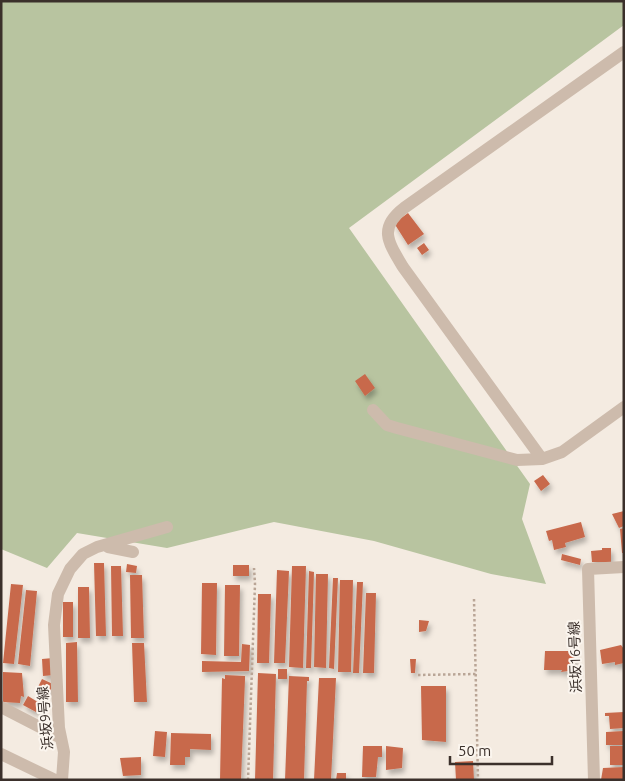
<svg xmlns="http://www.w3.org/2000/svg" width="625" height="781" viewBox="0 0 625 781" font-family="Ubuntu,'Noto Sans JP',sans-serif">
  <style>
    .green { fill: #b8c4a0 }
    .building { fill: #c8694b; filter: url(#shadow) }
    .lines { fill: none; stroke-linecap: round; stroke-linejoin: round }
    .path { stroke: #b9a596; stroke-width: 2.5; stroke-dasharray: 2.5 2.5; stroke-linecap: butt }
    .minor { stroke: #cdbbac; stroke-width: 12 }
    .labels { text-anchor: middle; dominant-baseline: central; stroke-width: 4; stroke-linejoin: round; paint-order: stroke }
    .street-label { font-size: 14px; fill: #3b302b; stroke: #fbf5ee }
  </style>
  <defs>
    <filter id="shadow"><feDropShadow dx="2.5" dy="4.5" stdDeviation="2.5" flood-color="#0004"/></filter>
  </defs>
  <rect width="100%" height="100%" fill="#f4ebe1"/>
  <!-- green -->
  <path class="green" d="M1 1H624V25L349 228 530 484 522 519 546 584 491 574 374 541 274 522 167 548 77 533 47 568 1 549Z"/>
  <!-- building -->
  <path class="building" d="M408 213 424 234 408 245 394 223Z
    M424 243 429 250 422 255 417 248Z
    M365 374 375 388 365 396 355 381Z
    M543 475 550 484 541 491 534 481Z
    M624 511V526L619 528 612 514Z
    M581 522 585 537 565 543 566 547 554 550 552 540 549 541 546 531Z
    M624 528V553H622L620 529Z
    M602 548H611V562H592L591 551 602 550Z
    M562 554 581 559 580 565 561 560Z
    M94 563H104L106 636H96Z
    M127 564 137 566 136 573 126 572Z
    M233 565H249V576H233Z
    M111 566H121L123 636H112Z
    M292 566H306L303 668 289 667Z
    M277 570 289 571 285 663H274Z
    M309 571 314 572 311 668H306Z
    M316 574H328L326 668 314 667Z
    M130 575H142L144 638H131Z
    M333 578H338L334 669 329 668Z
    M340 580H353L351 672H338Z
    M357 582H363L359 673H353Z
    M202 583H217L216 655 201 654Z
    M11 584 23 585 14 664 3 663Z
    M225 585H240L239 656H224Z
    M78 587H89L90 638H78Z
    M26 590 37 591 30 666 18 664Z
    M366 593H376L374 673H363Z
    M258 594H271L269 663H257Z
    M63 602H73V637H63Z
    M419 620 429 621 426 631 419 632Z
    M77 642 78 702H66V643Z
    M132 643H144L147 702H134Z
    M242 644 250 645 249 671 202 672V661L241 662Z
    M621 645 624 649V663L615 665V662L602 664 600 650Z
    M545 651H574L575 670 561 672 562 670H544Z
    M53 658 54 675 43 676 42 659Z
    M410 659H416L415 673H411Z
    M278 669H287V679H278Z
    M3 672 22 673 24 697 21 696 20 703 3 702Z
    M258 673 276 674 273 780H255Z
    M225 675 245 676V679L241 780H220L222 678 225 679Z
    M289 676 309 677V681H307L304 780H285Z
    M319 678H336L331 780H314Z
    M42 679 53 684 50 692 38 687Z
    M421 686H446V742L422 740Z
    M28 696 41 704 36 712 23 705Z
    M624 712V728L610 729 609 716H605V713Z
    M155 731 167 732 165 757 153 756Z
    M624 731V745H606V732Z
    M171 733 211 734V750L190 749V757H185V765H170Z
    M363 746H382V757H378L376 777H362Z
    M386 746 403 748 402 768 386 770Z
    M610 746H624V765H610Z
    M141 757V775L123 776 120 758Z
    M473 761 474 780H456L455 762Z
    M624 767V780H601L603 768Z
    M337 773H346V780H336Z"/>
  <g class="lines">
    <!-- path -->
    <path class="path" d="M474 599 478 780
      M418 675 476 674
      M248 780 255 584 254 568"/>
    <!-- minor -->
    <path class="minor" d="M373 410 387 425 397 428 517 460 542 459 562 452 624 407
      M542 459 403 267C388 242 378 228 404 208L624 52
      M108 547 133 552
      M1 707 61 738
      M1 754 55 780
      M62 780 64 752 59 728 54 625 58 594 70 569 83 554 97 547 167 527
      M594 780 588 569 624 567"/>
  </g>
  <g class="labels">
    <!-- street labels -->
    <g class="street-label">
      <text transform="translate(575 657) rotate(-92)">浜坂16号線</text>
      <text transform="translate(45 718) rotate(-95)">浜坂9号線</text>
    </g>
  </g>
  <!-- border -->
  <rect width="625" height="781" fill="none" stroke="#3b302b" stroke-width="5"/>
  <!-- scale -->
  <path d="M450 756v8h102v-8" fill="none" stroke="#3b302b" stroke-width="2.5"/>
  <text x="458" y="756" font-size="15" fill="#3b302b" stroke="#fbf5ee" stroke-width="4" paint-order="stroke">50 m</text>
</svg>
